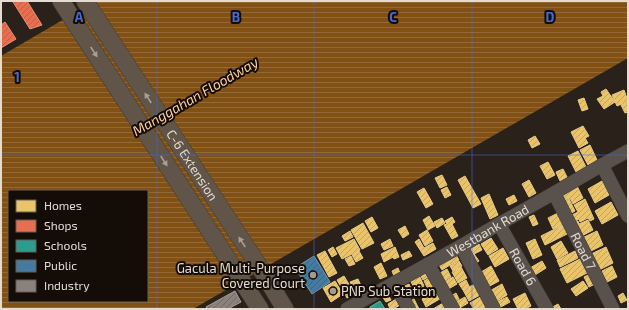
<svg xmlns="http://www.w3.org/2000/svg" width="629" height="310" viewBox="0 0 629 310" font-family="'Exo 2',sans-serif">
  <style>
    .water { fill: url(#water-rules); fill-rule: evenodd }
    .homes { fill: url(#homes-hatch); stroke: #e8cb89 }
    .shops { fill: url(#shops-hatch); stroke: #e68f77 }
    .schools { fill: url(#schools-hatch); stroke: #62b0a3 }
    .public { fill: url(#public-hatch); stroke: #7598ad }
    .industry { fill: url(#industry-hatch); stroke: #a59c96 }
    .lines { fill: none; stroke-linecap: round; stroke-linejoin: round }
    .minor-casing { stroke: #443d37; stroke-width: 14 }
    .major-casing { stroke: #443d37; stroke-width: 18 }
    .minor { stroke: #59524c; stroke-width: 13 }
    .major { stroke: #605548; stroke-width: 17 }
    .oneway { fill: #a99f93 }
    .grid { fill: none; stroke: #456ad7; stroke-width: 1; stroke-opacity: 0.55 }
    .poi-dot { fill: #a49a91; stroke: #140d07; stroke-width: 1.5 }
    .labels { text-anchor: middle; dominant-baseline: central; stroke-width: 4; stroke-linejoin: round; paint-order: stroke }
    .street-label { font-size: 13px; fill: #e5dbd1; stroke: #140d07 }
    .poi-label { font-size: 13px; fill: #e5dbd1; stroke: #140d07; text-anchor: end }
    .water-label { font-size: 14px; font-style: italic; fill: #ffd0a2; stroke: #140d07 }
    .grid-label { font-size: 13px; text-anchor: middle; font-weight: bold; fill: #456ad7; stroke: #140d07; stroke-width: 4; stroke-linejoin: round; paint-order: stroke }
  </style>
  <defs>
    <pattern id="water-rules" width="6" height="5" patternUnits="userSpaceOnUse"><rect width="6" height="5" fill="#815014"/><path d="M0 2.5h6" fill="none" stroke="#936935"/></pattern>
    <pattern id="homes-hatch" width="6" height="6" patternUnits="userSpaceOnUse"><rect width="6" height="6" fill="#e9c46a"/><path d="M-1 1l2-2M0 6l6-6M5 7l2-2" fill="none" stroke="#c0a45f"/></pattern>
    <pattern id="shops-hatch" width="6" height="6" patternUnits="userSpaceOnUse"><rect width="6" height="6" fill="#e76f51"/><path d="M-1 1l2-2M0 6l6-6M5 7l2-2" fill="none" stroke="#b6624c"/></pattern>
    <pattern id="schools-hatch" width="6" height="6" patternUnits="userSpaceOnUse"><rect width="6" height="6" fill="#2a9d8f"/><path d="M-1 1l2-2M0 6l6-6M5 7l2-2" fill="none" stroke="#328277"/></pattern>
    <pattern id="public-hatch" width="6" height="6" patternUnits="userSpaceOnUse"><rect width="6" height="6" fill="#457b9d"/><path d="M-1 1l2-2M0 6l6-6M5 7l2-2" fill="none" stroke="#456477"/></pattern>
    <pattern id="industry-hatch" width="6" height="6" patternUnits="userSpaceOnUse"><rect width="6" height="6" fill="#8a817c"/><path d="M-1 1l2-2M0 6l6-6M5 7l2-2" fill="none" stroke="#726b67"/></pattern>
  </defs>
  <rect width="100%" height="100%" fill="#2a221a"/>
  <!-- water -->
  <path class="water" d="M95 1H628V58L193 309H1V56ZM9 191H147V301H9Z"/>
  <!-- homes -->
  <path class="homes" d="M606 89 615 102 604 109 597 99 603 96 601 92Z
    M624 90 628 101 617 106 612 95Z
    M584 98 588 109 582 111 578 100Z
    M628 102V112L625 113 621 105Z
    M583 126 589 136 585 138 588 143 579 148 571 132Z
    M535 136 540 144 532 148 528 140Z
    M590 145 597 160 588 165 580 150Z
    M578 151 586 167 576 172 568 156Z
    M548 162 555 175 547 179 540 166Z
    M563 169 567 177 560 181 556 172Z
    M442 175 447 185 440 188 435 178Z
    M465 176 481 204 473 208 458 180Z
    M529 180 536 193 529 197 522 184Z
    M602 181 609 195 595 203 588 189Z
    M577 186 583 198 573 204 570 198 562 201 559 195Z
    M447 187 451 195 445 198 441 190Z
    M424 188 433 204 426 208 417 192Z
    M489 194 498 215 490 219 481 198Z
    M514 195 517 201 509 205 506 199Z
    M569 199 575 211 568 215 562 203Z
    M585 199 594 219 590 221 588 218 580 222 579 219 571 223 568 217 578 212 574 205Z
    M611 202 618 215 602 224 595 211Z
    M558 213 564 224 553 229 548 218Z
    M534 215 538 224 533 226 529 217Z
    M429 216 435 226 428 230 423 220Z
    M372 217 378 228 371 232 365 221Z
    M452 217 455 222 452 224 458 236 452 239 444 225 447 224 445 221Z
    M442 218 445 223 437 228 434 222Z
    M588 220 593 230 578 238 571 224 578 221 579 224Z
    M363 223 374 243 362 249 351 230Z
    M563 225 567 234 545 245 541 236Z
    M405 226 409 234 403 238 398 230Z
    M427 230 433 241 425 246 419 235Z
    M350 231 353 237 345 241 342 236Z
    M597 231 603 245 587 253 580 239Z
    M491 238 498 249 488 255 481 244Z
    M354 239 360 250 342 259 336 248Z
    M390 239 393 246 384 250 381 244Z
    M419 239 424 248 433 243 436 249 424 256 415 242Z
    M535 239 542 255 533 259 526 243Z
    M561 241 568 253 557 259 551 247Z
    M479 244 482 250 474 254 479 261 473 265 466 252Z
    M333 247 337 254 332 257 328 250Z
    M395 247 399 257 394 259 393 257 384 262 381 254Z
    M606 247 613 263 597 271 589 255Z
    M503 248 509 259 495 267 489 256Z
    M325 251 337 273 329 277 317 255Z
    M359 251 363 258 356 262 352 255Z
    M409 251 412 256 403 260 401 255Z
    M575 251 578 258 560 267 557 260Z
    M456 255 459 260 450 265 447 259Z
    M351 256 355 264 349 266 345 259Z
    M580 259 587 273 567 283 560 269Z
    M447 260 450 265 442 270 439 265Z
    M459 261 462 266 453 271 450 266Z
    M542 261 546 268 535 275 530 268Z
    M381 263 387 276 380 279 374 267Z
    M491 266 499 281 486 288 478 274Z
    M612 266 617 277 607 282 602 271Z
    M461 267 467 278 458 283 452 272Z
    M398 268 400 273 394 276 392 271Z
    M447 269 451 277 444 281 440 273Z
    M427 270 430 276 423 280 420 274Z
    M590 274 595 284 589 287 584 277Z
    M419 275 424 286 416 291 410 280Z
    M344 276 350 286 343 290 337 280Z
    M431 277 436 288 429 291 424 281Z
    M453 277 457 284 445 291 441 284Z
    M358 279 363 290 356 293 350 282Z
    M466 280 469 286 463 290 459 284Z
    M335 281 343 294 331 302 323 288Z
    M583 281 588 288 576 296 571 289Z
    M409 284 414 296 406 300 401 288Z
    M475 284 480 295 469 301 463 290Z
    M502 284 507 295 494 303 488 292Z
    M350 287 354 294 347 298 343 291Z
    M438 289 443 297 426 307 422 299Z
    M387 293 391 300 386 302 382 296Z
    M456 293 459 299 451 303 448 298Z
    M525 293 531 306 525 309H518L513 299Z
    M623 293 627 300 621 303 618 296Z
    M482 296 488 307 484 309H474L470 303Z
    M465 297 468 303 458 309 452 304Z
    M507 297 510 302 497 309 493 304Z
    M398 298 402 304 393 309H390L388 304Z
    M414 299 419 309H412L409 302Z
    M443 303 446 309H433Z
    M558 304 561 309H549Z"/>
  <!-- shops -->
  <path class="shops" d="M15 1H27L42 25 30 29 13 2Z
    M5 22 16 39 1 48V25Z"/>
  <!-- schools -->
  <path class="schools" d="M380 301 385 309H370V307Z"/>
  <!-- public -->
  <path class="public" d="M314 256 330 282 312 294 295 268Z"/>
  <!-- industry -->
  <path class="industry" d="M235 291 241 302 228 309H207L206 307Z"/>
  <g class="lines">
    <defs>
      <g id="minor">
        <path d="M602 165 628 216"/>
        <path id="s1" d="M554 193 613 309"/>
        <path id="s2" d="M499 224 547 309"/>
        <path d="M461 246 494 309"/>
        <path d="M428 264 453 309"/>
        <path d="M394 283 409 309"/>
        <path id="s3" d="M347 309 461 246 499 224 554 193 602 165 628 151"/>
      </g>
      <g id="major">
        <path d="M61 1 260 309"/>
        <path id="s4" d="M85 1 264 274 285 309"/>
      </g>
    </defs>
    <!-- minor casing -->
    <use href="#minor" class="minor-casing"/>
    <!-- major casing -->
    <use href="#major" class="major-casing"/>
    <!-- minor -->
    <use href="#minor" class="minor"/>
    <!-- major -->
    <use href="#major" class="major"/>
  </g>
  <!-- one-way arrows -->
  <defs><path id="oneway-solid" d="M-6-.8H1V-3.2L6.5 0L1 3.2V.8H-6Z"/></defs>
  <g class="oneway">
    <use href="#oneway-solid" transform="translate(94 52) rotate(57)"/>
    <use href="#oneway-solid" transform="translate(148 98) rotate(-123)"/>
    <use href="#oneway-solid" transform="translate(164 161) rotate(57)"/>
    <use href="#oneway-solid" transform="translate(242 242) rotate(-123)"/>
  </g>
  <!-- grid -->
  <path class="grid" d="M157 1V309M314 1V309M472 1V309M1 155H628"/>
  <!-- markers -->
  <g class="poi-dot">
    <circle cx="313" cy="275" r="4"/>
    <circle cx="333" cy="291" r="4"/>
  </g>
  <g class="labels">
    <!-- street labels -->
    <g class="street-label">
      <text stroke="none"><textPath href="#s4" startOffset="196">C-6 Extension</textPath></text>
      <text stroke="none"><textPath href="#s3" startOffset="161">Westbank Road</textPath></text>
      <text stroke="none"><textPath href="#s1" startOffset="65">Road 7</textPath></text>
      <text stroke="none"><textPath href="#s2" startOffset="49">Road 6</textPath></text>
    </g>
    <!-- poi labels -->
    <g class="poi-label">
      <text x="305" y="268">Gacula Multi-Purpose<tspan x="305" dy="15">Covered Court</tspan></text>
      <text x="341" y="291" text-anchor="start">PNP Sub Station</text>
    </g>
    <!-- water labels -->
    <g class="water-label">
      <text transform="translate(195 96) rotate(-30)">Manggahan Floodway</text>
    </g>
  </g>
  <g class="grid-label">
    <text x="79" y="22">A</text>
    <text x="236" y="22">B</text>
    <text x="393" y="22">C</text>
    <text x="550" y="22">D</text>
    <text x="17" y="82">1</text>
  </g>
  <!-- border -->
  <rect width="629" height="310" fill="none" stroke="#e5dbd1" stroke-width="4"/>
  <!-- legend -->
  <rect x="8" y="190" width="140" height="112" fill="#140d07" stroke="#685f58"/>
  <rect x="16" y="200" width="20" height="12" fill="#e9c46a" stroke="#685f58"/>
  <text x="44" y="210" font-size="12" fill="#e5dbd1">Homes</text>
  <rect x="16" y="220" width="20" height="12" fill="#e76f51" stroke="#685f58"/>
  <text x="44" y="230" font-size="12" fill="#e5dbd1">Shops</text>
  <rect x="16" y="240" width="20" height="12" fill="#2a9d8f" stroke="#685f58"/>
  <text x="44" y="250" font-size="12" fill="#e5dbd1">Schools</text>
  <rect x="16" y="260" width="20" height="12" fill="#457b9d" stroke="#685f58"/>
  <text x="44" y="270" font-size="12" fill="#e5dbd1">Public</text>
  <rect x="16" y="280" width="20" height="12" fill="#8a817c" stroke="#685f58"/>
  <text x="44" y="290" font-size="12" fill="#e5dbd1">Industry</text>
</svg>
